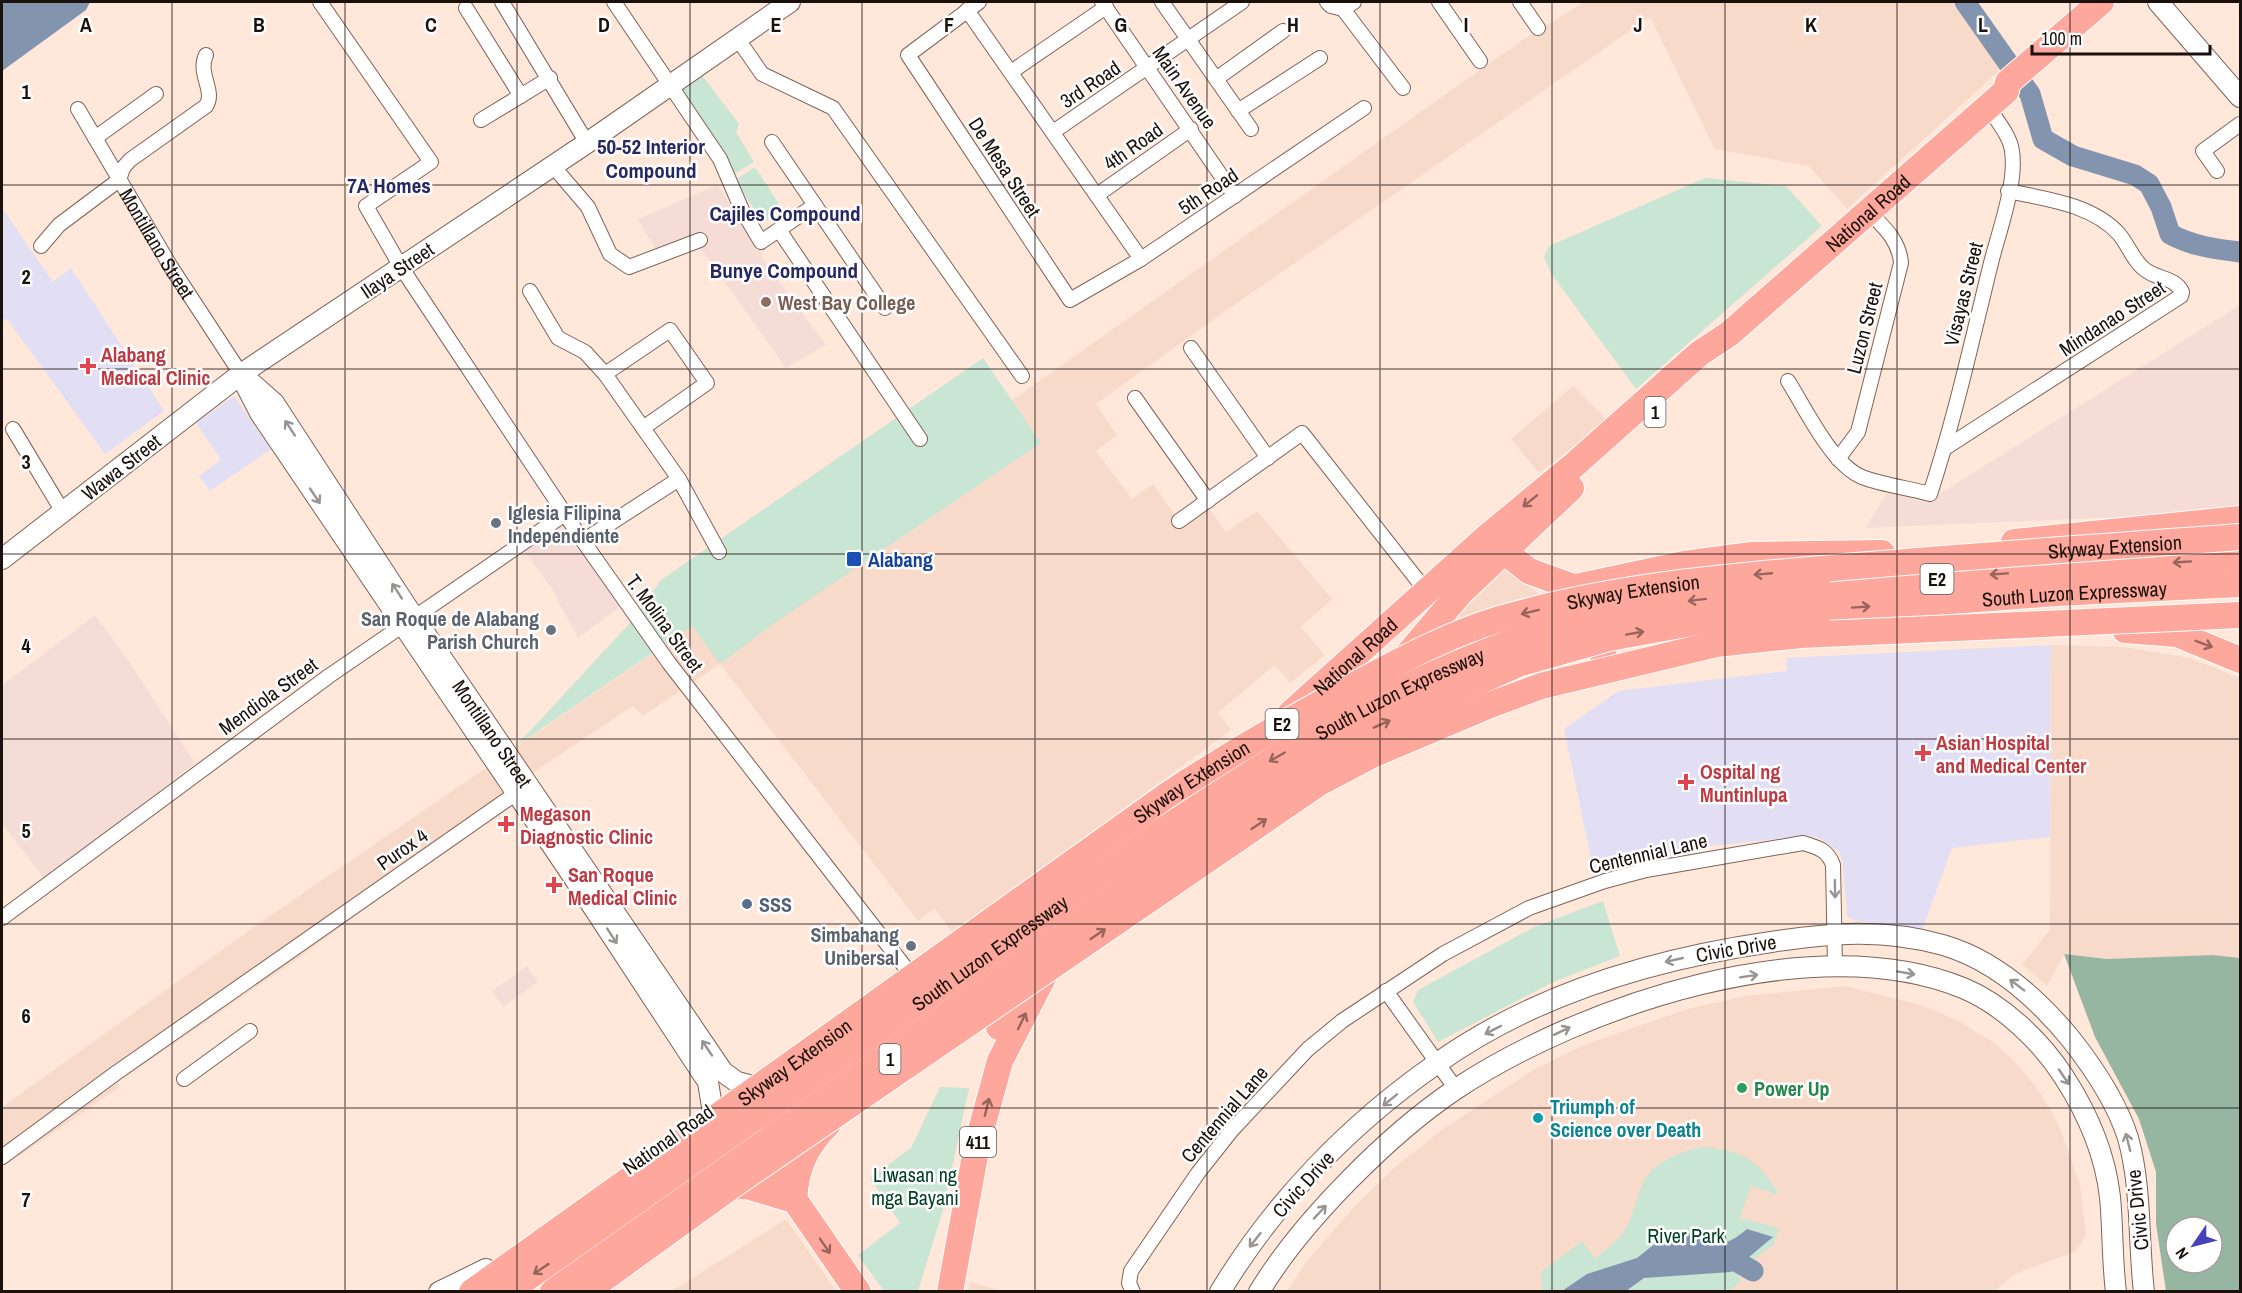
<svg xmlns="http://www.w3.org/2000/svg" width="2242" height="1293" viewBox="0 0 2242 1293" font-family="'Archivo Narrow',sans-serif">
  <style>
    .built { fill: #f8daca }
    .education { fill: #f6dcd6 }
    .medical { fill: #e2dff5 }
    .green { fill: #c9e5d3 }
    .forest { fill: #96b6a2; fill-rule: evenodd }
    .water { fill: #8294ae }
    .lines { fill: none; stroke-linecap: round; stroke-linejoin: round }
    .river { stroke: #8294ae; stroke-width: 21 }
    .street-casing { stroke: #7e6456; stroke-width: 16 }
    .secondary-casing { stroke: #7e6456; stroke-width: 22 }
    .highway-casing { stroke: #fff; stroke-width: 28 }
    .street { stroke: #fff; stroke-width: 14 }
    .secondary { stroke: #fff; stroke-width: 20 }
    .highway { stroke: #fea79c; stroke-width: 26 }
    .highway-bridge-casing { stroke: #fff; stroke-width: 28; stroke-linecap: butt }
    .highway-bridge { stroke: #fea79c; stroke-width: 26 }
    .oneway { stroke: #989492 }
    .oneway2 { stroke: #98645b }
    .grid { fill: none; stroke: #1b110c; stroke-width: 1.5; stroke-opacity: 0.55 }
    .education-dot { fill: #8d6e63; stroke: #fff; stroke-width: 2 }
    .health-dot { fill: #e0444e; stroke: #fff; stroke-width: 2 }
    .worship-dot { fill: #6b7280; stroke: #fff; stroke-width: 2 }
    .transit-dot { fill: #1a4fb4; stroke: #fff; stroke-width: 2 }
    .service-dot { fill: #5c6f8a; stroke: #fff; stroke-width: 2 }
    .leisure-dot { fill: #2e9e5b; stroke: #fff; stroke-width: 2 }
    .culture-dot { fill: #0f9aa8; stroke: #fff; stroke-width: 2 }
    .labels { text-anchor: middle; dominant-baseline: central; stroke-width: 5; stroke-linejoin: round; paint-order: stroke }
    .shield { fill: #fff; stroke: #5f5855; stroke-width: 1.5 }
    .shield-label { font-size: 18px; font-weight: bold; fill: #1b110c }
    .street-label { font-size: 20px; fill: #1b110c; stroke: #fff }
    .education-label { font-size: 20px; font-weight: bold; fill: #785e54; stroke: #fff; text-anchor: start }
    .health-label { font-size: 20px; font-weight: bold; fill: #be3a42; stroke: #fff; text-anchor: start }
    .worship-label { font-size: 20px; font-weight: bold; fill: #5b616d; stroke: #fff; text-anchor: end }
    .transit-label { font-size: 20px; font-weight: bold; fill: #164399; stroke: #fff; text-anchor: start }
    .service-label { font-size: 20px; font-weight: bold; fill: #4e5e75; stroke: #fff; text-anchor: start }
    .leisure-label { font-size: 20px; font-weight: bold; fill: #27864d; stroke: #fff; text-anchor: start }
    .culture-label { font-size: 20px; font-weight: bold; fill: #0d838f; stroke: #fff; text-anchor: start }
    .park-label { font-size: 20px; fill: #013f24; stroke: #fff }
    .neighbourhood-label { font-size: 21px; font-weight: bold; fill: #272861; stroke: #fff }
    .grid-label { font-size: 20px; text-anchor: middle; font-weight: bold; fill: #1b110c; stroke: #fff; stroke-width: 5; stroke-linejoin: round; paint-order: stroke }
  </style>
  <rect width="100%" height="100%" fill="#ffe7da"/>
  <!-- built -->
  <path class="built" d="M1584 2H1951L2001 69 1847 209 1809 166 1715 149 1650 17 1217 317 1096 404 1117 435 1096 451 1132 499 1153 484 1182 525 1208 507 1226 532 1257 511 1332 599 1301 627 1325 655 1290 683 1275 665 1218 712 1231 730 953 934 935 908 918 921 720 664 643 716 633 706 534 772 509 802 296 960 117 1083 118 1088 2 1168V1107L267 918 668 643 1524 39Z
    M1573 386 1608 421 1539 473 1511 439Z
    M1507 567 1556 609 1466 639 1453 621Z
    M2051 645 2124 647 2190 658 2240 678V958L2213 955 2107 959 2064 954 2047 986 2022 964 2050 930Z
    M1845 986 1921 1005 1957 1020 1996 1044 2020 1067 2041 1094 2058 1123 2080 1184 2086 1235 2076 1251 2017 1273 1994 1291 1286 1292 1307 1261 1353 1208 1395 1167 1443 1129 1536 1068 1589 1043 1688 1009 1745 996Z
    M786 1219 836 1291H672Z
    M970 1282 1001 1291H1007H968Z"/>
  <!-- education -->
  <path class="education" d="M717 185 762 253 761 257 826 345 786 368 697 243 661 259 638 219Z
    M2240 305V512L1865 528 1887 493 1930 500Z
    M562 523 620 607 578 638 556 598 555 593 524 551Z
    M95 615 128 660 195 763 45 879 2 824V685Z
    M527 966 538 982 503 1007 492 991Z"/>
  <!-- medical -->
  <path class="medical" d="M2 208 53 282 71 268 164 411 105 454 7 319 2 321Z
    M234 396 271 449 210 491 199 476 221 460 196 423Z
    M2051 645 2050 837 1952 848 1922 930 1857 921 1847 917 1843 864 1839 851 1817 837 1802 836 1701 847 1632 861 1594 873 1564 729 1618 691 1787 671 1786 658Z"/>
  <!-- green -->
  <path class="green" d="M701 74 739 124 736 132 754 162 734 174 681 89Z
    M755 167 783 210 763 223 735 180Z
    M1705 178 1786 186 1822 226 1636 389 1550 272 1544 257 1549 246Z
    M983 358 1041 443 773 624 720 664 692 626 516 746 630 623 661 580Z
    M1603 901 1620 956 1553 982 1438 1042 1413 1002 1418 990 1534 927Z
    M940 1087 969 1088 943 1210 918 1291H884L858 1255 900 1223 870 1178 911 1148Z
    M1700 1147C1739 1148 1762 1161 1779 1196L1751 1185 1740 1218 1779 1228 1774 1244 1738 1272 1741 1282 1732 1288 1733 1291H1542L1541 1272 1582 1241 1595 1259C1603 1251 1615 1243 1622 1234 1634 1219 1635 1200 1643 1183 1653 1161 1680 1153 1700 1147Z"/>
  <!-- forest -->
  <path class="forest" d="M2064 954 2107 959 2213 955 2240 958V1291H2166L2156 1224V1172L2139 1119 2095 1037ZM2176 1227H2212V1263H2176Z"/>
  <!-- water -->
  <path class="water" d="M2 2H90L86 10 2 71Z
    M1747 1229 1773 1237 1731 1272 1644 1278 1626 1291H1562L1587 1274 1637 1258 1671 1231C1705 1229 1709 1262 1747 1229Z"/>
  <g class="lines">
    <!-- river -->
    <path class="river" d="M1965 2 2030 94 2043 139 2073 156 2135 175 2149 184 2161 207 2170 234C2192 246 2215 249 2240 252
      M1715 1258 1729 1257 1753 1271"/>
    <defs>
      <g id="street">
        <path d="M320 2 431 162 366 206 401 267 583 541 669 663 915 980"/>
        <path d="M502 2 587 143"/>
        <path d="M614 2 720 159 742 210 761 242 815 205"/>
        <path d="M979 2 908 55 1070 300 1141 259 1364 108"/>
        <path d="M1102 2 1235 196"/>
        <path d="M1162 2 1251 129"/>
        <path d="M1327 2 1331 6 1343 9"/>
        <path d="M1354 2 1343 9 1403 88"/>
        <path d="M1439 2 1480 61"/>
        <path d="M1520 2 1538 28"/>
        <path d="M466 8 521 96"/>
        <path d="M967 10 1141 259"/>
        <path d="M737 38 762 74 833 108 1022 376"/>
        <path d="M1011 72 1106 7"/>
        <path d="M1216 79 1283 31"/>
        <path id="s1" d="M78 109 171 267 241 374"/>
        <path d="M1238 111 1320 58"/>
        <path d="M481 120 550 78"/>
        <path d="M1053 132 1242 2"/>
        <path d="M95 138 156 94"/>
        <path d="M772 142 885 308"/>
        <path d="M553 166 588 207 610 254 629 267 700 240"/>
        <path d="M2217 171 2203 151 2240 124"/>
        <path d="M1097 195 1191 129"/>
        <path d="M779 230 920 439"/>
        <path d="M41 246 59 225 119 180 123 168 130 160 206 106C216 91 197 74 206 55"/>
        <path d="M530 291 558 338 585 352 605 374 679 479 719 552"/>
        <path d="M1191 348 1268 458"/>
        <path d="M605 374 670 330 707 383 643 428"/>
        <path d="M1788 381C1805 408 1832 465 1862 477 1883 485 1908 488 1930 494 1955 418 1972 340 1991 263 1999 231 2017 183 2012 151 2010 135 1996 120 1988 107"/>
        <path d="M1135 398 1208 501"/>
        <path d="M13 429 63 512"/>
        <path d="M1945 448 2181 296 2182 292C2176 278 2158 279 2147 271 2134 263 2129 246 2119 234 2092 204 2045 199 2008 191"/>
        <path d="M1838 459 1858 432 1901 263C1899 240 1884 227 1868 211"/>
        <path d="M1179 521 1302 433 1426 591"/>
        <path d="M583 541 679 479"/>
        <path d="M2 918 329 676 565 514"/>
        <path d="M1386 991 1456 1089"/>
        <path d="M184 1079 250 1031"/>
        <path d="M2 1157 116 1073 515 794"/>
        <path d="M1133 1292 1129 1283 1131 1271 1198 1173 1232 1130 1308 1049 1342 1021 1443 954 1529 908 1605 881 1646 870 1803 843C1817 847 1828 850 1833 865L1835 966"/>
      </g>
      <g id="secondary">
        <path d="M2158 2 2240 97"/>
        <path id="s2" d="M241 374 274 403 405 604 723 1072 737 1082 749 1085"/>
        <path d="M243 380 260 413 572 875 704 1076 708 1082 712 1107"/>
        <path d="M2 559 241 374 587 143 790 2"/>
        <path d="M439 1292 486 1269"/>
        <path d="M1220 1292C1274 1202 1350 1124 1436 1064 1534 994 1653 959 1771 942 1831 933 1883 928 1943 945 1995 960 2036 997 2070 1038 2093 1067 2117 1103 2128 1138 2142 1188 2138 1241 2144 1292"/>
        <path d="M1259 1292C1301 1222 1389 1134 1456 1089 1583 1005 1814 927 1963 988 2002 1004 2041 1041 2064 1077 2088 1114 2105 1153 2110 1197 2113 1228 2112 1260 2116 1292"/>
      </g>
      <g id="highway">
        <path d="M1490 540 1529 571 1587 592 1602 619 1604 665"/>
        <path d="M2014 542 2240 519"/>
        <path d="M1576 587 1684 564 1752 555 1882 553"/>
        <path d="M1818 587 2240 558"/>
        <path id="s3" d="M1821 611 2057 593 2240 584"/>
        <path d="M2125 630 2177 634 2240 660"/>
        <path d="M1400 664 1460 593 1571 488"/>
        <path id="s4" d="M1290 714 1487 537 1574 465 1700 353 1729 334 2006 91 2008 82 2101 2"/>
        <path d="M1179 806 1219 778 1247 753"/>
        <path d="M978 1018 995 1006 999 1007V1027"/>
        <path d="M761 1151 858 1292"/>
        <path d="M719 1187 747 1186 794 1200"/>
        <path d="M794 1200C796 1169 805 1146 828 1124"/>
        <path d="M950 1292 977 1145 1000 1061 1051 962"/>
      </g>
    </defs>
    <!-- street casing -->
    <use href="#street" class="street-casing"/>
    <!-- secondary casing -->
    <use href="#secondary" class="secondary-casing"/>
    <!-- highway casing -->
    <use href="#highway" class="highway-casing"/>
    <!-- street -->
    <use href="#street" class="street"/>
    <!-- secondary -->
    <use href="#secondary" class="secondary"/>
    <!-- highway -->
    <use href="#highway" class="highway"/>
    <defs>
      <g id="highway-bridge">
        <path id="s5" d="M472 1292 1166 796C1231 753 1297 715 1366 679 1409 656 1453 633 1500 619 1616 585 1737 576 1857 566 1985 555 2113 546 2240 537"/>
        <path id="s6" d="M507 1292 1162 831C1300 739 1447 651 1610 613 1678 598 1749 594 1818 587"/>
        <path d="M553 1292 1243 805 1372 729 1518 664 1609 638 1697 622 1821 611"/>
        <path d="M585 1292 740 1180 1319 783 1372 755 1490 705 1541 686 1716 644 1801 635 2240 615"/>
      </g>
    </defs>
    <!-- highway-bridge casing -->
    <use href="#highway-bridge" class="highway-bridge-casing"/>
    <!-- highway-bridge -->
    <use href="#highway-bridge" class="highway-bridge"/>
  </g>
  <!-- one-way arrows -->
  <defs><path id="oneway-shaft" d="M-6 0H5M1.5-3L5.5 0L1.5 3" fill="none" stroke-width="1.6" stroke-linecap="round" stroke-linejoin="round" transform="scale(1.5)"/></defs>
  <g class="oneway">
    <use href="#oneway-shaft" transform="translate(290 428) rotate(-123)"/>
    <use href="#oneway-shaft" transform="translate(315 496) rotate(56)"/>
    <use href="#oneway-shaft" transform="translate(397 591) rotate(-123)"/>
    <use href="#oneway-shaft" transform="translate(1835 889) rotate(89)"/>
    <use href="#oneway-shaft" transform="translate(612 936) rotate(57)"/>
    <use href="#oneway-shaft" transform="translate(1674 960) rotate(167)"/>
    <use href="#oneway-shaft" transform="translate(1906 973) rotate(10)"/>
    <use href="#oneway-shaft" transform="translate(1749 976) rotate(-9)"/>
    <use href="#oneway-shaft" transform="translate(2017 985) rotate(-143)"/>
    <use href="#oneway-shaft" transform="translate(1493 1030) rotate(153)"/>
    <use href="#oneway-shaft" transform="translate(1562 1031) rotate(-25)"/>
    <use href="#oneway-shaft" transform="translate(707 1048) rotate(-124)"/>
    <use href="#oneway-shaft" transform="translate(2064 1077) rotate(56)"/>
    <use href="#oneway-shaft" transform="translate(1390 1100) rotate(141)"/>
    <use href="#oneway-shaft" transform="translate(2128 1142) rotate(-104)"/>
    <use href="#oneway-shaft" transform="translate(1320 1212) rotate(-47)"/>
    <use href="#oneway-shaft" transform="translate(1255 1240) rotate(128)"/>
  </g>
  <g class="oneway2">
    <use href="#oneway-shaft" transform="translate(1530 501) rotate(141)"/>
    <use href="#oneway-shaft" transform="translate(2182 562) rotate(176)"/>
    <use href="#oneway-shaft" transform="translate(1763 574) rotate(175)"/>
    <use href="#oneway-shaft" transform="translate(1999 574) rotate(176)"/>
    <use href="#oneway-shaft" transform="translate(1697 600) rotate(173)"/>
    <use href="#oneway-shaft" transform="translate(1861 607) rotate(-4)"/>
    <use href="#oneway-shaft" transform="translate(1530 612) rotate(166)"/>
    <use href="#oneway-shaft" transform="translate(1635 633) rotate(-10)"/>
    <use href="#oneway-shaft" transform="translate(2204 644) rotate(21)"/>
    <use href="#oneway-shaft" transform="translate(1382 724) rotate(-24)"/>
    <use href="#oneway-shaft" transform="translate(1277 757) rotate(150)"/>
    <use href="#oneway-shaft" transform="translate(1259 824) rotate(-34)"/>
    <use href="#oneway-shaft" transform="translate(1098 934) rotate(-34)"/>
    <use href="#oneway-shaft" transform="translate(1022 1021) rotate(-64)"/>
    <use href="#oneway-shaft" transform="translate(987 1107) rotate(-76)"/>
    <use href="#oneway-shaft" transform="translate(825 1246) rotate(55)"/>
    <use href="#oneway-shaft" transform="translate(541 1269) rotate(146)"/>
  </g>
  <!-- grid -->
  <path class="grid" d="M172 2V1292M345 2V1292M517 2V1292M690 2V1292M862 2V1292M1035 2V1292M1207 2V1292M1380 2V1292M1552 2V1292M1725 2V1292M1897 2V1292M2070 2V1292M2 185H2240M2 369H2240M2 554H2240M2 739H2240M2 924H2240M2 1108H2240"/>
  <!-- markers -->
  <circle class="education-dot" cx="766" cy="302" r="6"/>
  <g class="health-dot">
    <path d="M85 357h6v6h6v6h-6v6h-6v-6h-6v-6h6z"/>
    <path d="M1920 744h6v6h6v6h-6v6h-6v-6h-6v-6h6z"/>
    <path d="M1683 773h6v6h6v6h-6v6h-6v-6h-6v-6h6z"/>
    <path d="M503 815h6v6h6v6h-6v6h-6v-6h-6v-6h6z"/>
    <path d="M551 876h6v6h6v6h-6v6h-6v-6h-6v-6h6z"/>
  </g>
  <g class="worship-dot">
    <circle cx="496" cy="523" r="6"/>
    <circle cx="551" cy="630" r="6"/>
    <circle cx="911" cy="946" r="6"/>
  </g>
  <rect class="transit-dot" x="846" y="551" width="16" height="16" rx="3"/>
  <circle class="service-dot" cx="747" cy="904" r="6"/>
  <circle class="leisure-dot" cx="1742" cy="1088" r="6"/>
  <circle class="culture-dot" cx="1538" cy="1118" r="6"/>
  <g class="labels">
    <!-- shield labels -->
    <g class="shield">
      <rect x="1644.5" y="397" width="21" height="30" rx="4.5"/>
      <rect x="1920.5" y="564" width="33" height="30" rx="4.5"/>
      <rect x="1265.5" y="709" width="33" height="30" rx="4.5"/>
      <rect x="879.5" y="1044" width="21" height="30" rx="4.5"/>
      <rect x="960" y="1127" width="36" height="30" rx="4.5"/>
    </g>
    <g class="shield-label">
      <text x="1655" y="412">1</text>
      <text x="1937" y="579">E2</text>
      <text x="1282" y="724">E2</text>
      <text x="890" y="1059">1</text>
      <text x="978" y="1142">411</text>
    </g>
    <!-- street labels -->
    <g class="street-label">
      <text transform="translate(1090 84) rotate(-34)">3rd Road</text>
      <text transform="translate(1185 87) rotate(55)">Main Avenue</text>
      <text transform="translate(1133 146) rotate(-35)">4th Road</text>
      <text transform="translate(1005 167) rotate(57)">De Mesa Street</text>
      <text transform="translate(1208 191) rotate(-34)">5th Road</text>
      <text stroke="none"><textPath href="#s4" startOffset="765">National Road</textPath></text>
      <text stroke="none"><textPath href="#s1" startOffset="156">Montillano Street</textPath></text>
      <text transform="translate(397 270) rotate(-34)">Ilaya Street</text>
      <text transform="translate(1963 294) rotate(-76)">Visayas Street</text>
      <text transform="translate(2112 318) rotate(-33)">Mindanao Street</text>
      <text transform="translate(1864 328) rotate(-76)">Luzon Street</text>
      <text transform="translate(121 467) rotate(-38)">Wawa Street</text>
      <text stroke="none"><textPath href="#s5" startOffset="1852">Skyway Extension</textPath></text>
      <text stroke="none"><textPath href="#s5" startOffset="1368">Skyway Extension</textPath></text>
      <text stroke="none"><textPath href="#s3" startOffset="254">South Luzon Expressway</textPath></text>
      <text transform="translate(665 623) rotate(54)">T. Molina Street</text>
      <text stroke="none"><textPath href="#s4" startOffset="87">National Road</textPath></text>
      <text stroke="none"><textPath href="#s6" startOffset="1076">South Luzon Expressway</textPath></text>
      <text transform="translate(268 696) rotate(-36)">Mendiola Street</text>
      <text stroke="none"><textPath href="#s2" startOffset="440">Montillano Street</textPath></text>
      <text stroke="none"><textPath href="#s5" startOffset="882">Skyway Extension</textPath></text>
      <text transform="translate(402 849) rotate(-35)">Purox 4</text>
      <text transform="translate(1648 853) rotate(-13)">Centennial Lane</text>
      <text transform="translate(1736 948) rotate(-10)">Civic Drive</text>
      <text stroke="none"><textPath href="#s6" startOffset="590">South Luzon Expressway</textPath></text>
      <text stroke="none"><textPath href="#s5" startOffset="396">Skyway Extension</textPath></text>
      <text transform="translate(1224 1114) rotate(-49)">Centennial Lane</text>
      <text transform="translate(668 1139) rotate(-35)">National Road</text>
      <text transform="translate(1303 1184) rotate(-48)">Civic Drive</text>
      <text transform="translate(2137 1210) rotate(-96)">Civic Drive</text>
    </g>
    <!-- education labels -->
    <g class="education-label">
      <text x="778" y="302">West Bay College</text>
    </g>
    <!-- health labels -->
    <g class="health-label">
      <text x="101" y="354">Alabang<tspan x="101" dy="23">Medical Clinic</tspan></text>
      <text x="1936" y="742">Asian Hospital<tspan x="1936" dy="23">and Medical Center</tspan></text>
      <text x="1700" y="771">Ospital ng<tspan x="1700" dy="23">Muntinlupa</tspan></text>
      <text x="520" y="813">Megason<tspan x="520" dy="23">Diagnostic Clinic</tspan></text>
      <text x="568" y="874">San Roque<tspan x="568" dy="23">Medical Clinic</tspan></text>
    </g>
    <!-- worship labels -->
    <g class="worship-label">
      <text x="508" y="512" text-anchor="start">Iglesia Filipina<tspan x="508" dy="23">Independiente</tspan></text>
      <text x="539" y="618">San Roque de Alabang<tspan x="539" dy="23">Parish Church</tspan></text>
      <text x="899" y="934">Simbahang<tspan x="899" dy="23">Unibersal</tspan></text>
    </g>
    <!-- transit labels -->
    <g class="transit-label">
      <text x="868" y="559">Alabang</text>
    </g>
    <!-- service labels -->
    <g class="service-label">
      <text x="759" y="904">SSS</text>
    </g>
    <!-- leisure labels -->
    <g class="leisure-label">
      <text x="1754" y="1088">Power Up</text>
    </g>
    <!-- culture labels -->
    <g class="culture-label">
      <text x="1550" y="1106">Triumph of<tspan x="1550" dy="23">Science over Death</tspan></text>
    </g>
    <!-- park labels -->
    <g class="park-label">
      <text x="915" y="1174">Liwasan ng<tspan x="915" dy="23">mga Bayani</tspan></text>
      <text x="1686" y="1235">River Park</text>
    </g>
    <!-- neighbourhood labels -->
    <g class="neighbourhood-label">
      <text x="651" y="146">50-52 Interior<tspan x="651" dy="24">Compound</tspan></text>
      <text x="389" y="185">7A Homes</text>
      <text x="785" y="213">Cajiles Compound</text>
      <text x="784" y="270">Bunye Compound</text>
    </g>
  </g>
  <g class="grid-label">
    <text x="86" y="32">A</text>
    <text x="259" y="32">B</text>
    <text x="431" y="32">C</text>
    <text x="604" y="32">D</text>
    <text x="776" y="32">E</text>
    <text x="949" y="32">F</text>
    <text x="1121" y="32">G</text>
    <text x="1293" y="32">H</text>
    <text x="1466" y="32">I</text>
    <text x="1638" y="32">J</text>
    <text x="1811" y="32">K</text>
    <text x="1983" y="32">L</text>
    <text x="26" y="99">1</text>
    <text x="26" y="284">2</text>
    <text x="26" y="469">3</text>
    <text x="26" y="653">4</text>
    <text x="26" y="838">5</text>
    <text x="26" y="1023">6</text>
    <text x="26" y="1207">7</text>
  </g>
  <!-- border -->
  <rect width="2242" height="1293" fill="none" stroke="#1b110c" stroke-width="6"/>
  <!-- north arrow -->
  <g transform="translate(2194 1245) rotate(235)"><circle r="28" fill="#ffffff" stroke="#a4a09e" stroke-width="1.5"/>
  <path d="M0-4.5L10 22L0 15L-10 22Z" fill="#4642b8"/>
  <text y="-9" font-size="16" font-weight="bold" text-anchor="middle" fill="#1b110c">N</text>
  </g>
  <!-- scale -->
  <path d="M2032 45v9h178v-9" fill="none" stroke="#1b110c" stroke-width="3"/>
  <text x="2041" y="45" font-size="18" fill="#1b110c" stroke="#ffffff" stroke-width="4.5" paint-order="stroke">100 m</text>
</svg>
